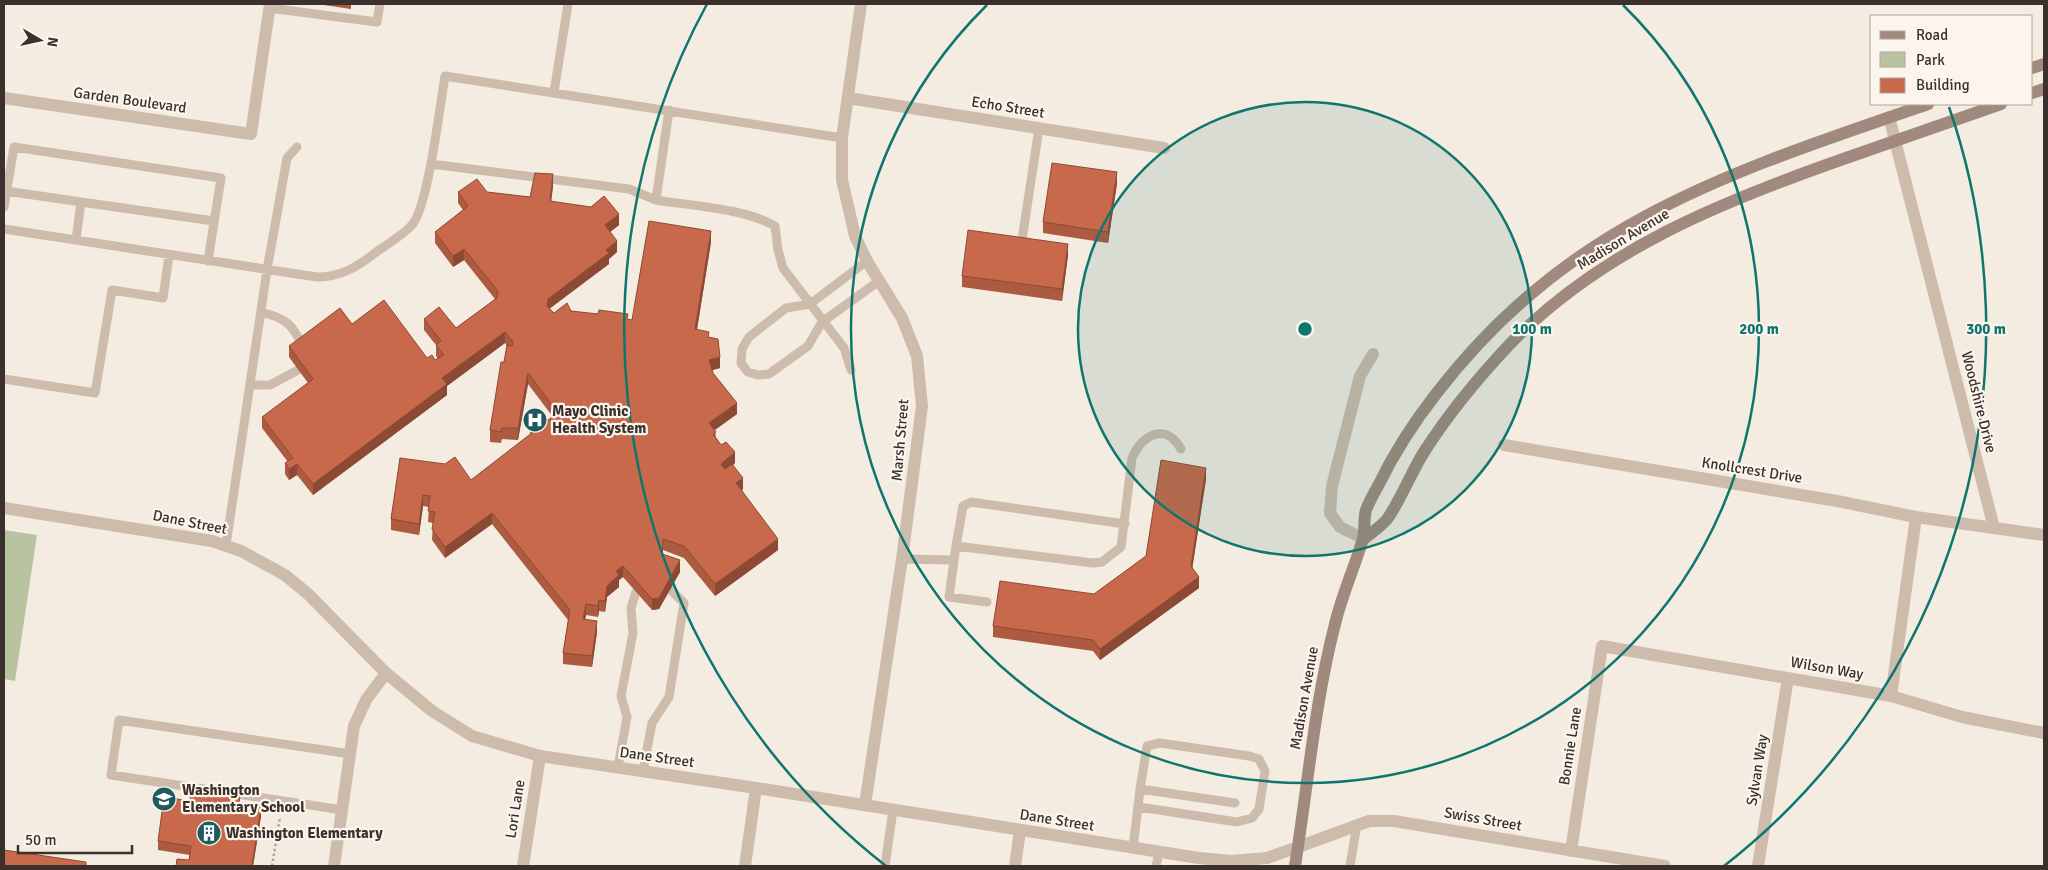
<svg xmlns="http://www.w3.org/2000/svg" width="2048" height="870" viewBox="0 0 2048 870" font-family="Signika,sans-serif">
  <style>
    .green { fill: #b8c4a0 }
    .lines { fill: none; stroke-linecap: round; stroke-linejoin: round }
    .path { stroke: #b9a596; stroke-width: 2.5; stroke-dasharray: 2.5 2.5; stroke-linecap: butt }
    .service { stroke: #cdbbac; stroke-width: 9 }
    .minor { stroke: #cdbbac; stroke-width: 12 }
    .tertiary { stroke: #cdbbac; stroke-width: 12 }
    .secondary { stroke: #a18a7d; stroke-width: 12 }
    .wall { fill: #ac5a40 }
    .shaded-wall { fill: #8c4a34 }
    .building { fill: #c8694b; stroke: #8c4a34 }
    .ring { fill: none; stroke: #0f766e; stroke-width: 2.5 }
    .labels { text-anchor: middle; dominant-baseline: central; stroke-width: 4.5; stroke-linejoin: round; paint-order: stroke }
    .street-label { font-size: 15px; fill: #3b302b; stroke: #fbf5ee }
    .poi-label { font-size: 15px; font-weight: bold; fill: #3b302b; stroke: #fbf5ee; text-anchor: start }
    .centre { fill: #0f766e; stroke: #fbf5ee; stroke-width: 2.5 }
    .ring-label { font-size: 15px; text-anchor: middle; font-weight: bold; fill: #0f766e; stroke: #fbf5ee; stroke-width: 4.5; stroke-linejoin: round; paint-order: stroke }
  </style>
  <rect width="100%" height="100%" fill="#f4ebe1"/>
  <!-- green -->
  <path class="green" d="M4 530 37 535 15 681 4 679Z"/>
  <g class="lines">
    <!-- path -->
    <path class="path" d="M272 866 280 817"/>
    <!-- service -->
    <path class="service" d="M269 8 377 22 380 4
      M554 92 568 4
      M669 110 656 200C693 206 743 208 775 226L778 250 783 268 844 348 851 370
      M431 164 629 189 656 200
      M6 191 81 202
      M4 207 14 147 221 178 208 261
      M4 229 317 277C341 277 357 267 375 253 387 244 402 236 412 225 428 207 440 105 445 76L842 138
      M76 240 81 202 214 221
      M1022 240 1039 128
      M867 261 810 304 786 308 749 337 742 349 741 363 748 372 758 375 769 374 808 346 822 322 879 281
      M261 312C285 318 292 323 303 347
      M4 379 95 393 112 290 163 298 169 255
      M250 385H270L298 370
      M226 545 267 270 287 158 297 147
      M956 546 963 506 971 502 1125 524
      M902 559 954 560
      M987 602 949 597 956 546 1093 563 1102 562 1121 547 1132 458C1143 434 1166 422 1181 449
      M618 767 627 717 621 696 633 633 631 608 636 592
      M643 771 652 723 669 697 684 603 670 589
      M1139 807 1237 822 1252 818 1259 809 1265 771 1259 759 1249 756 1160 743 1147 746 1140 789
      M343 810 111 775 119 720 351 754
      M1133 848 1140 789 1235 803
      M885 866 893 810
      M1156 866 1159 852
      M1350 866 1357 824"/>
    <!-- minor -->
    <path class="minor" d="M4 98 251 134 270 4
      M848 98 1164 148
      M1889 117 1994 528
      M1504 445 1837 501 1916 517 2044 535
      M1364 539 1340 527 1330 513 1332 486 1360 376 1373 354
      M1891 696 1916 517
      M1298 847 1369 821H1394L1665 866
      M1571 851 1602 646 1891 696 1962 717 2044 733
      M334 866 354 726 366 700 386 673
      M523 866 540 756
      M745 866 756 788
      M1015 866 1020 831
      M1758 866 1788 678"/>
    <!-- tertiary -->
    <path class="tertiary" d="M861 4 842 138V180L855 236 867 261 902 318 917 356 922 406 902 559 865 805
      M4 508 212 541 241 551 285 575 308 594 386 673 432 711 472 736 540 756 756 788 1199 858 1231 861 1267 858 1298 847"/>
    <!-- secondary -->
    <path class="secondary" d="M2032 68 2044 64
      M2032 93 2044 89
      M1364 539C1371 533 1382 526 1388 518 1402 497 1411 473 1424 452 1449 413 1478 378 1509 345 1602 249 1723 201 1846 158 1897 140 1949 122 2001 104
      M1295 866C1308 784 1315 700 1336 620 1343 593 1354 568 1362 542 1366 532 1363 520 1366 510 1369 502 1374 493 1378 486 1394 453 1414 422 1436 394 1569 221 1731 172 1928 104"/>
  </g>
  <!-- wall -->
  <path class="wall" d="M317 4H351V9Z
    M1117 183 1108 243 1043 233V222Z
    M553 186 551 201 619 225 610 232 617 252 609 259V264L549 308 554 313 571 311 632 320 711 242 697 330 709 337 720 368 712 370 713 373 737 414 715 430 716 438 735 463 733 465 743 489 742 490 778 550 715 596 684 558 663 550V554L680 572 659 609 652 610 623 577 619 580V587L607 597 605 612 599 611 598 617 586 615 585 619 597 632 592 667 563 664V653L568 620 492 524 445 558 432 540 433 523 428 522 429 507 423 506 419 535 391 530V519L400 458 471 480 530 435V428L548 420 553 417 528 384 518 440 502 439 501 443 490 442V430L504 362 507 346 505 343 447 386V395L313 495 297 475 289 480 285 474V463L288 462 262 428V417L308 383 289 357V346L352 324 427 358 435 360 438 359 436 356V345L424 330V319L456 328 495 299 464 260 453 267 435 243V232L463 210 458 203V192H487L530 197Z
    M1068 255 1062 301 962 287V276Z
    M1206 479 1192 568 1199 588 1100 660 1093 651 993 637V626L1094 594 1146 556Z
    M240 804 261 816 253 866H176L189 860 190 855 158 850V841Z"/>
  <!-- shaded-wall -->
  <path class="shaded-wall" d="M1117 172V183L1108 243V232Z
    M553 174V186L550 212V201Z
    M619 214V225L605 236V225Z
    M711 231V242L695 341V329Z
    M617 241V252L609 259V264L548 310 547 306 548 299Z
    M1068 244V255L1062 301V289Z
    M464 249V260L453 267V256Z
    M505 332V343L447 386V395L313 495V484L442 378Z
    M720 357V368L709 371V360Z
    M528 373V384L518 440V428Z
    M737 403V414L709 434V423Z
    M735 452V463L721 475V464Z
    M297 464V475L289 480V469Z
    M1206 468V479L1191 577V566Z
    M743 478V489L736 494V483Z
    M423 495V506L419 535V524Z
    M492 513V524L445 558V547Z
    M778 539V550L715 596V584Z
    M680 560V572L659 609 652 610V599Z
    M623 566V577L619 580V587L607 597 605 612V601L607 586 616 571Z
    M1199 577V588L1100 660V649Z
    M599 600V611L598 617V606Z
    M586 604V615L583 630V619Z
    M597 621V632L592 667V656Z
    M261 807V816L253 866H252Z"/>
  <!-- building -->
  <path class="building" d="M1052 163 1117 172 1108 232 1043 222Z
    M535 173 553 174 550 201 591 207 604 196 619 214 605 225 617 241 606 250 609 253 548 299 547 306 554 313 567 303 571 311 598 314 599 310 628 314 627 319 632 320 649 221 711 231 695 329 709 332 708 337 718 339 720 357 709 360 713 373 737 403 709 423 716 432 713 434 721 445 726 442 735 452 721 464 725 469 732 464 743 478 736 483 778 539 715 584 684 546 663 539 662 554 680 560 659 598 652 599 623 566 616 571 619 575 607 586 605 601 599 600 598 606 586 604 583 619 597 621 592 656 563 653 570 610 492 513 445 547 432 529 435 512 428 511 430 496 423 495 419 524 391 519 400 458 445 464 455 457 471 480 533 432 530 428 541 419 548 420 558 413 528 373 518 428H502L501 432 490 430 501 362H504L507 345 512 346 513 342 505 332 442 378 447 384 313 484 297 464 289 469 285 463 293 458 262 417 313 379 289 346 340 308 352 324 384 300 427 358 432 355 435 360 444 355 436 345 441 341 424 319 439 307 456 328 497 298 498 291 464 249 453 256 435 232 468 206 458 192 477 179 487 192 530 197Z
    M968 230 1068 244 1062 289 962 276Z
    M1161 460 1206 468 1191 566 1199 577 1100 649 1093 640 993 626 1000 581 1094 594 1146 556Z
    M191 788 240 795 239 804 261 807 252 866H246L244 865V866H176L177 859 189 860 191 846 158 841 164 797 190 801Z
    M4 850 86 862V866H4Z"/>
  <!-- distance rings -->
  <circle cx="1305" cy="329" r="227" fill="#0f766e" fill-opacity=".12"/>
  <g class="ring">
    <circle cx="1305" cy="329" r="227"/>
    <path d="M1623 5A454 454 0 1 1 987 5"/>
    <path d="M886 866A681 681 0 0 1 707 4M1949 107A681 681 0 0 1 1724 866"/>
  </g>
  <!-- icons -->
  <defs>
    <symbol id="hospital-disc" viewBox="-11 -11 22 22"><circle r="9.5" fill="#1f5a5e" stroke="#fbf5ee"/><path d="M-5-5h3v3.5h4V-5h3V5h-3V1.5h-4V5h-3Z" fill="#fff"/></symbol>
    <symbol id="school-disc" viewBox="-11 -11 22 22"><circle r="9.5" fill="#1f5a5e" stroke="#fbf5ee"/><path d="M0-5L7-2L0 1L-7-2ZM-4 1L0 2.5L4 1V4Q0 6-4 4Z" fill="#fff"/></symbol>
    <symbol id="building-disc" viewBox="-11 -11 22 22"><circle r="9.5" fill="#1f5a5e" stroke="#fbf5ee"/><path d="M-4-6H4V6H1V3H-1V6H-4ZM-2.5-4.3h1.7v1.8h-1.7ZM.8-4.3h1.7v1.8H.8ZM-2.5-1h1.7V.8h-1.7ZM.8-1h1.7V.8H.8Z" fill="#fff"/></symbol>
  </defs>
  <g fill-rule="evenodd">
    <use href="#hospital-disc" x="521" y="406" width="28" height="28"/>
    <use href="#school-disc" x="150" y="785" width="28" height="28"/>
    <use href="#building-disc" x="195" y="819" width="28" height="28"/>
  </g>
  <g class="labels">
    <!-- street labels -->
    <g class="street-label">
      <text transform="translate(130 100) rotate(8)">Garden Boulevard</text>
      <text transform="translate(1008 107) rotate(9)">Echo Street</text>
      <text transform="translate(1623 239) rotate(-31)">Madison Avenue</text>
      <text transform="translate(1979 402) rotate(76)">Woodshire Drive</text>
      <text transform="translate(900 440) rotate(-85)">Marsh Street</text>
      <text transform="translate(1752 470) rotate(9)">Knollcrest Drive</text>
      <text transform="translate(190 522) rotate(11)">Dane Street</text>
      <text transform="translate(1827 668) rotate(10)">Wilson Way</text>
      <text transform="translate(1304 698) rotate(-80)">Madison Avenue</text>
      <text transform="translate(1570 746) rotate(-81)">Bonnie Lane</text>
      <text transform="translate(657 757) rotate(8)">Dane Street</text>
      <text transform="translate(1757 770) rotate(-81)">Sylvan Way</text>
      <text transform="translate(515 809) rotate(-81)">Lori Lane</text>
      <text transform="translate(1483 819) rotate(10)">Swiss Street</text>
      <text transform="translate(1057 820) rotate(9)">Dane Street</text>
    </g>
    <!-- poi labels -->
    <g class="poi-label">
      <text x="552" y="411">Mayo Clinic<tspan x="552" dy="17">Health System</tspan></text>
      <text x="182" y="790">Washington<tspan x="182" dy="17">Elementary School</tspan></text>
      <text x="226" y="833">Washington Elementary</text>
    </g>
  </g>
  <circle cx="1305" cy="329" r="8" class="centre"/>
  <g class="ring-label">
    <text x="1532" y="334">100 m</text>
    <text x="1759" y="334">200 m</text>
    <text x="1986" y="334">300 m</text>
  </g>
  <!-- border -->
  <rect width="2048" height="870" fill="none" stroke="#3b302b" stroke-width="10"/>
  <!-- legend -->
  <rect x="1870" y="15" width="162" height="90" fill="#fbf5ee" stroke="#aea6a0"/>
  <rect x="1880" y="31" width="25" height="8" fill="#a18a7d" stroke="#aea6a0"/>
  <text x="1916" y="40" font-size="15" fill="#3b302b">Road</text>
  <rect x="1880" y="52" width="25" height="15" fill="#b8c4a0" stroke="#aea6a0"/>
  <text x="1916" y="65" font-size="15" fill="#3b302b">Park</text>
  <rect x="1880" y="78" width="25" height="15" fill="#c8694b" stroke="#aea6a0"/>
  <text x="1916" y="90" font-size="15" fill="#3b302b">Building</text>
  <!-- north arrow -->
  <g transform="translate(40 40) rotate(99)" stroke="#fbf5ee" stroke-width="4" paint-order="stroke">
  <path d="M0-4L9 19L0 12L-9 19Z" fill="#3b302b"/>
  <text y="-8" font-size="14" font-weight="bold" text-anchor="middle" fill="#3b302b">N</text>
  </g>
  <!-- scale -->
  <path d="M18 845v8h114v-8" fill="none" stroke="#3b302b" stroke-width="2.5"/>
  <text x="25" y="845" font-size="15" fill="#3b302b" stroke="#fbf5ee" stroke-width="4" paint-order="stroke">50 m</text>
</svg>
